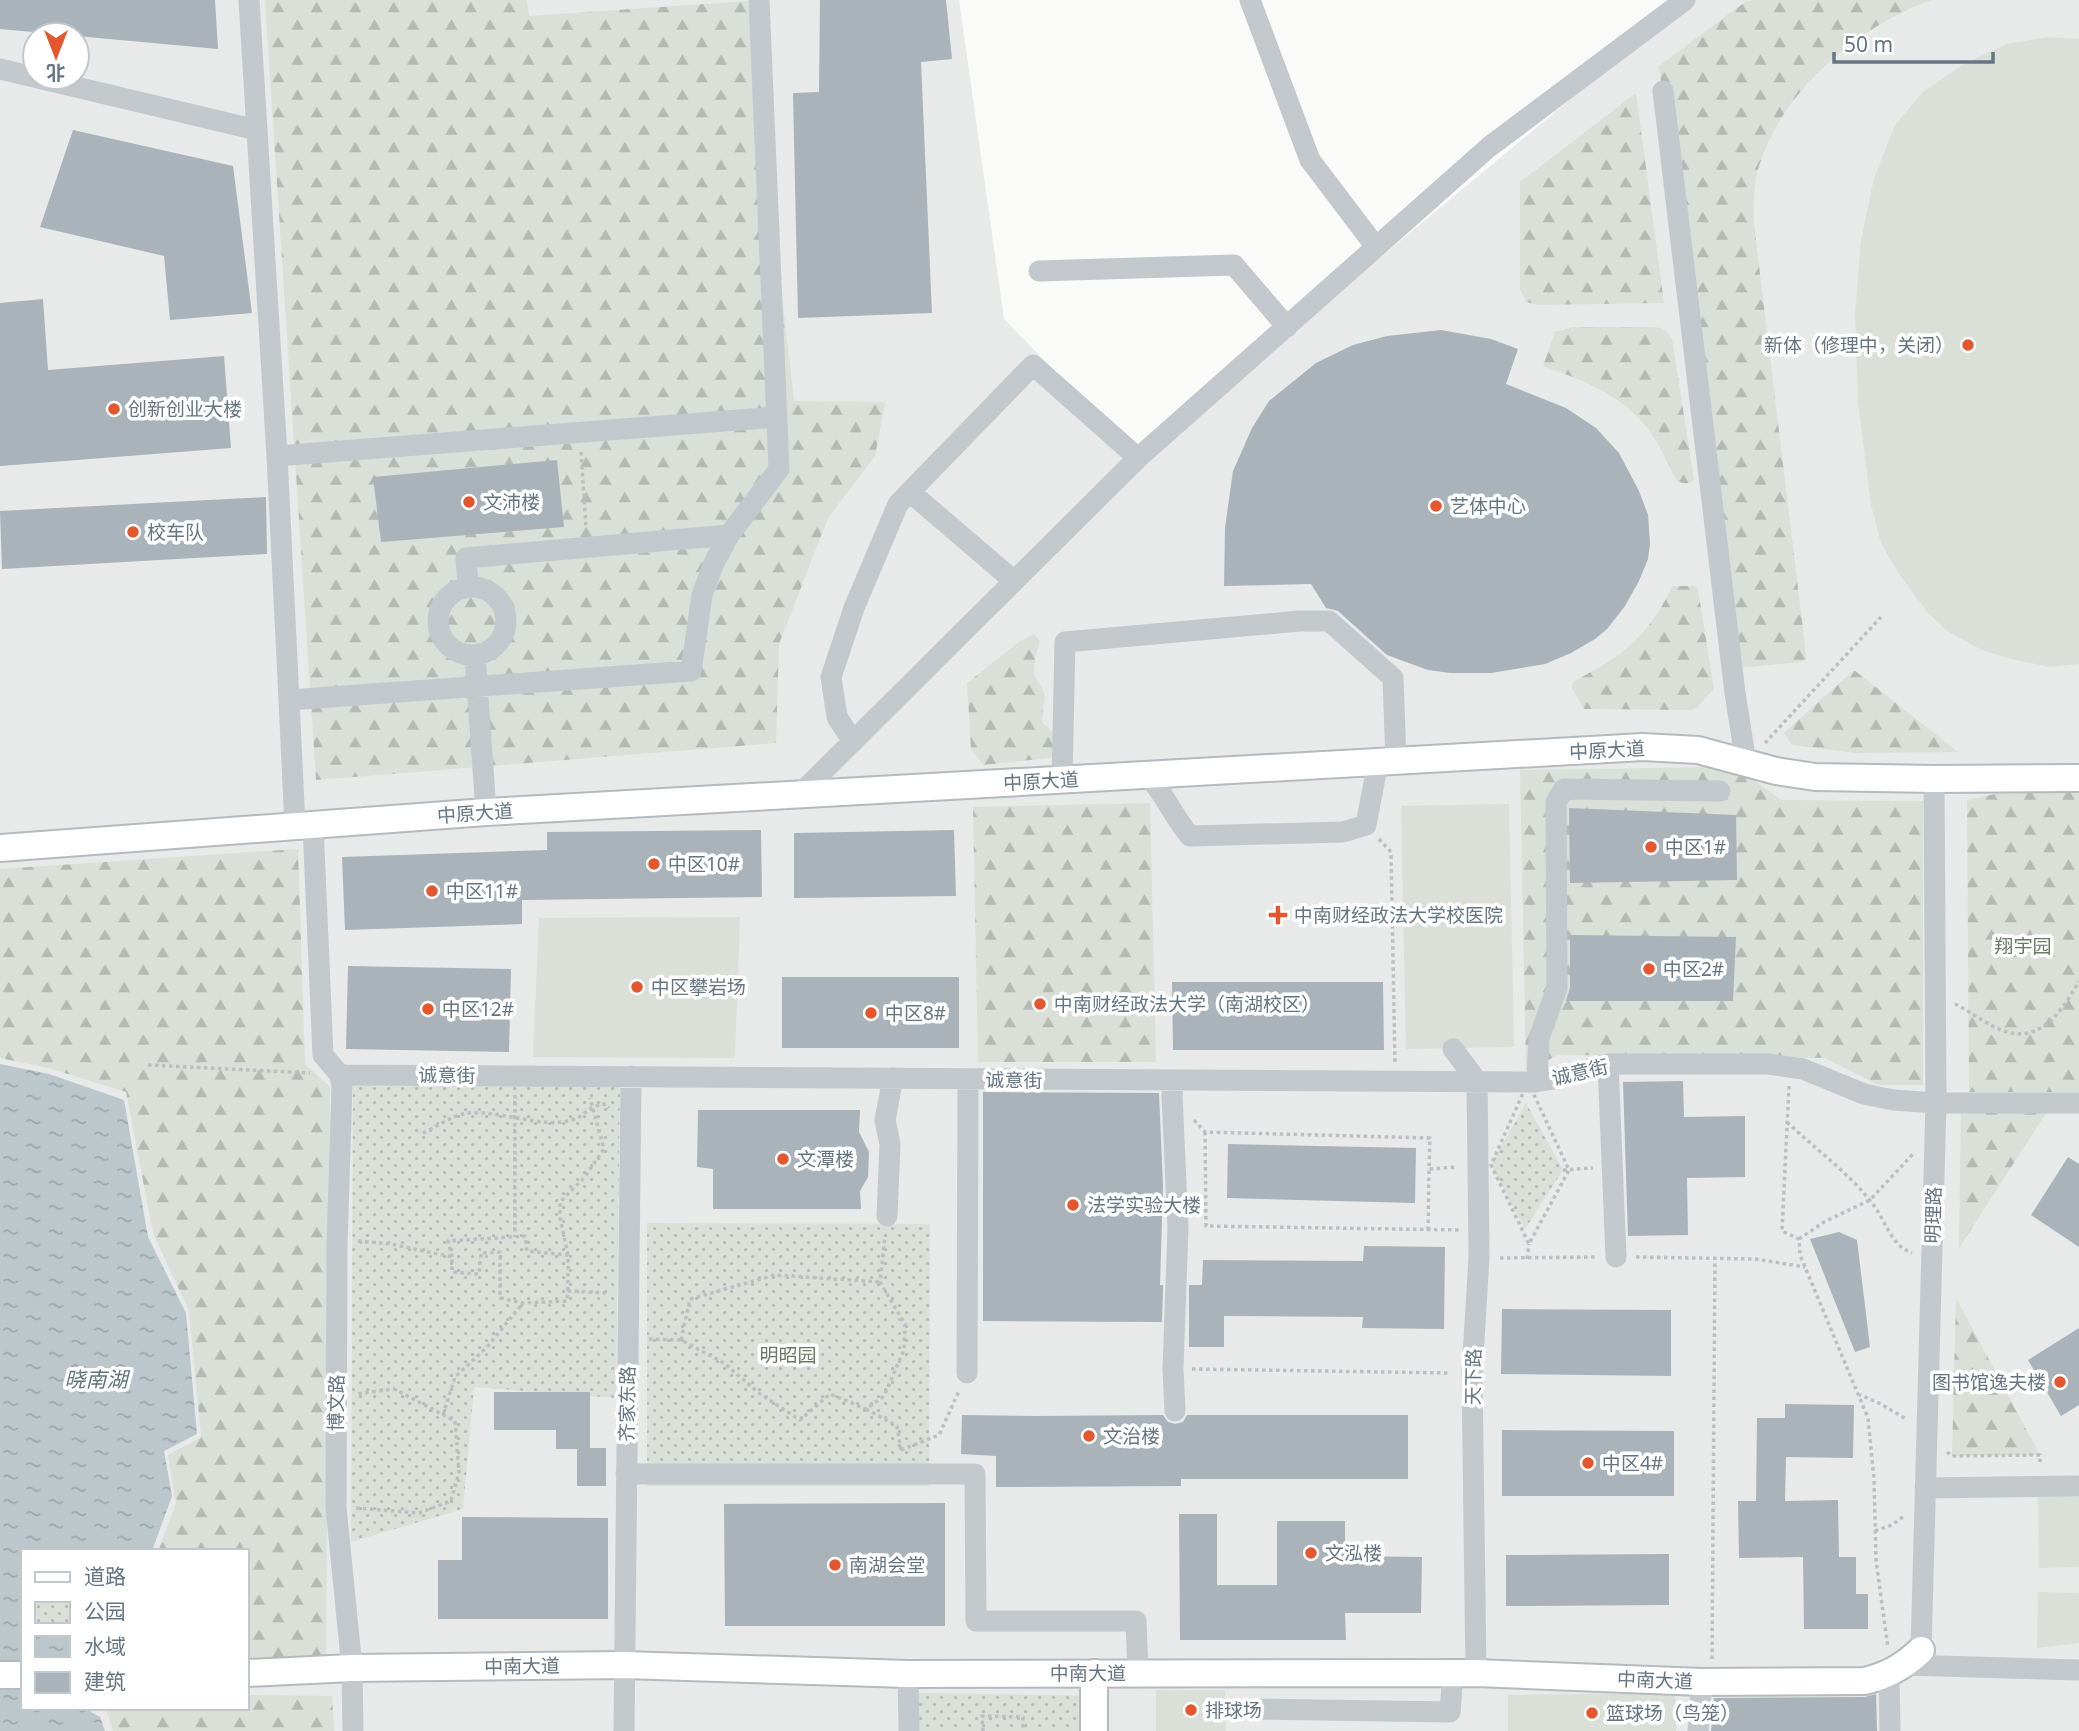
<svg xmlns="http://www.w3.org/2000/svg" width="2079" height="1731" viewBox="0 0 2079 1731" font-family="'Noto Sans','Noto Sans SC',sans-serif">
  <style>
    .built { fill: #e8e9e9; fill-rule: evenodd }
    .grass { fill: #dadfd7 }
    .forest { fill: url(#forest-firs) }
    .park { fill: url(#park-dots) }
    .water { fill: url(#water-ripples) }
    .building { fill: #aab3b9 }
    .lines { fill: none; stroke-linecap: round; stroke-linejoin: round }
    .major-casing { stroke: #b5babe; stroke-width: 30 }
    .path { stroke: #bbbfc2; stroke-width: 3.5; stroke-dasharray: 3.5 3.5; stroke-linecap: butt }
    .minor { stroke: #c3c8cc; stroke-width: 21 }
    .major { stroke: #fff; stroke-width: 26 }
    .poi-dot { fill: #e4572e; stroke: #fff; stroke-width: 2.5 }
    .labels { text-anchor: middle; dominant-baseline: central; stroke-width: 7; stroke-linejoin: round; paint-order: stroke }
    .poi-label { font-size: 19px; fill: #657683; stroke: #fff; text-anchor: start }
    .street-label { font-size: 19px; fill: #657683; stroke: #fff }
    .park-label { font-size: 19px; fill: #687a64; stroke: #fff }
    .water-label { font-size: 21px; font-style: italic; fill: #60757c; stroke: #fff }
  </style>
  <defs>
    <pattern id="forest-firs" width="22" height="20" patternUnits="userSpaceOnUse" patternTransform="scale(1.75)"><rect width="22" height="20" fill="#dadfd7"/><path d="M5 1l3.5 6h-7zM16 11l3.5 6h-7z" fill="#b4b9b4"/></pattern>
    <pattern id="park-dots" width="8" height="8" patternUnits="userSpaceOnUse" patternTransform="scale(1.75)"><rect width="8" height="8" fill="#dadfd7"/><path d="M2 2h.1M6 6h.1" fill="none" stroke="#b4b9b4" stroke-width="1.8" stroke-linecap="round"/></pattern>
    <pattern id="water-ripples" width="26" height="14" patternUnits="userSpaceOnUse" patternTransform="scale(1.75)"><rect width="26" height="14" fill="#bbc7cb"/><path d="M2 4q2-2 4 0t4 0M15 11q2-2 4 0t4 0" fill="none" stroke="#9ca6aa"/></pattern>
  </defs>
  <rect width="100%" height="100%" fill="#fafaf8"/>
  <!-- built -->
  <path class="built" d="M0 0H959L1004 319 1139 458 1690 0H2079V1731H0ZM35 35H77V77H35ZM23 1551H247V1708H23Z"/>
  <!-- grass -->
  <path class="grass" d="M2049 37 2079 39V664L2050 667 2007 658 1980 649 1947 631 1928 613 1897 571 1881 543 1871 505 1858 403 1855 314 1861 241 1874 178 1895 125 1923 92 1964 64 2007 44Z
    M1509 804 1514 1047 1406 1049 1401 806Z
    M740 917 735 1058 533 1057 539 918Z
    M2038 1497H2079V1567L2039 1568Z
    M2038 1592 2079 1593V1643L2037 1648Z
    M1156 1690H1225L1226 1731H1156Z
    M1675 1693 1676 1731H1508V1695Z"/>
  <!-- forest -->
  <path class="forest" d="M265 0H527L529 16 748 1 794 401 885 402 875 456 828 518 779 644 776 743 316 780Z
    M1755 0H1931C1858 27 1783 89 1759 166 1753 185 1754 204 1754 224L1806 654V659L1801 662 1737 668 1659 66 1745 2Z
    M1636 93 1664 303 1538 305 1526 302 1520 289V182Z
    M1573 327H1653C1663 328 1668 330 1672 339L1694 480C1689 484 1683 484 1677 481 1668 464 1660 445 1648 429 1623 395 1582 380 1543 366L1555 332Z
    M1675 586H1694L1698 589 1714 689 1694 710 1584 709 1572 688V683C1584 675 1598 669 1610 661 1638 643 1658 617 1672 587Z
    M1034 634 1040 641 1035 658 1034 674 1045 694 1042 722 1056 735 1059 757 983 765 971 749 967 683 1019 642Z
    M1854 670 1958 752 1856 753 1792 745 1784 733Z
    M1713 767 1749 777 1781 800 1923 801V1085H1878L1825 1058 1558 1055 1526 1071 1520 770Z
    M2068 778H2079V1092H1969L1967 800Z
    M1150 803 1156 1062H978L973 807Z
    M298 849 305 1064 330 1087 326 1664 247 1663V1551H158L176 1503 168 1455 201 1437 189 1311 153 1233 126 1092 52 1069 0 1058V869Z
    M1961 1107H2050L1959 1248Z
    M1956 1298 2040 1455 1952 1456Z
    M247 1695 332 1696 334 1731H113L107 1712 101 1708H247Z"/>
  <!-- park -->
  <path class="park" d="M353 1086H620L616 1398 474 1387 463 1509 351 1542Z
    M1526 1103 1563 1170 1525 1229 1491 1165Z
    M647 1223 930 1224 929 1486H647Z
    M919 1693 1104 1696V1731H919Z"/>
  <!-- water -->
  <path class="water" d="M0 1064 49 1074 124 1100 148 1237 186 1313 197 1434 164 1451 172 1496 152 1551H23V1708H84L100 1717 105 1731H0Z"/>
  <!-- building -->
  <path class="building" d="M0 0H215L218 49 0 29Z
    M820 0H946L952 59 921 62 932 313 798 318 793 93 819 92Z
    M73 130 233 166 252 313 170 320 164 256 40 227Z
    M43 299 48 370 224 356 231 448 0 466V303Z
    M1441 330 1491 339 1518 349 1506 384 1566 408 1596 428 1619 453 1639 491 1648 515 1650 544 1648 559 1639 581 1625 606 1607 629 1595 639 1571 653 1545 664 1491 673H1450L1428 670 1387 655 1338 611 1326 608 1311 584 1224 586 1225 528 1233 471 1252 428 1269 401 1316 363 1353 345 1387 336Z
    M557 460 564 527 381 542 373 477Z
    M266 497 267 554 2 569 0 511Z
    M1569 808 1736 815 1737 880 1570 883Z
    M761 830 762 897 522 900V924L345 930 342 857 547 850V832Z
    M954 830 956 896 794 898V833Z
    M1570 935 1736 937 1733 1001H1566L1570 988Z
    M348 966 511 969 509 1052 346 1049Z
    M782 977H959V1048H782Z
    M1172 982H1383L1384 1050H1173Z
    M1683 1081 1684 1117 1745 1116V1177L1687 1178 1688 1235 1628 1236 1623 1082Z
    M983 1092 1159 1093 1163 1186 1160 1285H1163L1162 1322 983 1321Z
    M698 1110H860L859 1132 869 1152 868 1177 860 1191 861 1209H713V1169L697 1167Z
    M1228 1144 1416 1148 1415 1203 1227 1198Z
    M2068 1157 2079 1164V1247L2031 1215Z
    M1839 1232 1857 1240 1870 1347 1855 1352 1810 1239Z
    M1364 1246 1445 1247 1444 1329 1362 1328 1363 1317 1224 1316V1347H1189V1285H1202L1203 1260 1363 1261Z
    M1502 1309 1671 1310V1376L1501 1374Z
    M2079 1328V1405L2061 1416 2028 1360Z
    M494 1392H590V1448H606V1486H577V1449H556V1430H494Z
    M1785 1404 1854 1405 1853 1458 1786 1457 1785 1501 1838 1500 1839 1557H1856V1594H1868V1629H1804L1803 1557 1739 1558 1738 1501H1756L1757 1418H1785Z
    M962 1415 1037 1416 1163 1415 1168 1422 1175 1424 1183 1422 1187 1415H1408V1479H1181V1486L996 1487V1456L961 1454Z
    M1502 1430 1674 1431V1496H1502Z
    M945 1503V1626H725L724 1504Z
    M1179 1514H1217V1585H1277V1521H1345V1556L1422 1557 1421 1613H1345L1346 1640H1180Z
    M462 1517 608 1518V1619H438V1560H462Z
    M1669 1554V1605L1506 1606V1555Z
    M1876 1694 1877 1731H1711L1714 1698 1865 1697Z"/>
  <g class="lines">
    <defs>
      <path id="major" d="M0 848 486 812 1643 747 1698 750 1776 771 1815 777 1934 779 2079 778
        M247 1673 352 1668 624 1665 908 1674 1476 1673 1702 1682 1865 1681C1888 1675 1903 1667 1921 1650
        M1094 1673V1731
        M0 1675H23"/>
    </defs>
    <!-- major casing -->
    <use href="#major" class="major-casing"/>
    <!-- path -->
    <path class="path" d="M581 452 586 528
      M1765 743 1881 617
      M1379 839 1391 852 1395 1062
      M1955 1004C1971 1012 1987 1025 2004 1031 2042 1044 2063 1009 2079 981
      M148 1065 310 1073
      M1528 1082 1569 1170 1529 1244 1491 1165Z
      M1789 1086 1782 1231 1799 1239 1800 1255 1868 1418 1874 1479 1876 1560 1888 1648
      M515 1095V1237
      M1194 1120 1205 1132 1430 1138 1429 1169 1456 1167
      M1787 1122C1815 1149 1848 1172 1872 1203 1885 1219 1891 1246 1912 1253
      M1205 1132 1206 1226 1460 1230
      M423 1133C436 1127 453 1115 468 1113 501 1110 542 1129 572 1120 586 1116 586 1106 606 1104L609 1108
      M1563 1170 1593 1168
      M1428 1230 1429 1169
      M1799 1239 1824 1222 1870 1200 1913 1154
      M358 1241 391 1244 452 1257V1272L479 1274 481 1253 500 1252V1298L523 1303 567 1301 568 1291 609 1293
      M568 1255 560 1218V1202L584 1178 604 1149 590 1098
      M452 1257 448 1241 525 1236 527 1251 568 1255V1291
      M1636 1257 1755 1259 1805 1267
      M1500 1258 1597 1257
      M1527 1259 1529 1244
      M649 1339 681 1340 724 1363 760 1394 800 1420 830 1394 866 1409 884 1396 904 1350 905 1324 880 1282 885 1236
      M681 1340 690 1299 775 1275 880 1282
      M1192 1369 1450 1373
      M1858 1394 1881 1404 1906 1419
      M866 1409 897 1426 901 1451
      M443 1415 455 1377 487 1347 523 1303
      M901 1450 939 1435 959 1391
      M1947 1452 1952 1456 2040 1455V1465
      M356 1508 419 1513 451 1501 459 1472 455 1421 394 1389 356 1394
      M1875 1531 1892 1525 1904 1516
      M1712 1659 1715 1258
      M983 1731 982 1716 1023 1717V1731"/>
    <!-- minor -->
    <path class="minor" d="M249 0 277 456
      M759 0 779 469 729 535 713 565 702 595 691 671 289 700 277 456 776 417
      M1250 0 1310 160 1376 247
      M0 69 257 130
      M1663 91 1735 693 1746 763
      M1039 271 1234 265 1287 327
      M910 492 1014 581
      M468 586 466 558 729 535
      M438 621a34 34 0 1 1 68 0a34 34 0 1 1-68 0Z
      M475 655 486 812
      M289 700 295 826
      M853 742 837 717 831 677 854 608 898 504 1033 365 1138 458
      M1147 775C1165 793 1173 817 1190 836L1343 832 1366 825 1378 762
      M1062 780 1065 642 1300 621H1329L1393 678 1396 761
      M799 795 1138 458 1489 147 1685 0
      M313 825 323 1055 340 1075 1533 1082 1553 1079 1608 1064H1768L1803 1069 1864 1094 1893 1100 1936 1103H2079
      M1453 1049 1477 1081 1479 1257 1472 1373 1476 1673
      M1608 1064 1616 1257
      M340 1075 342 1086 337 1245 336 1507 352 1668 353 1731
      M1174 1081 1172 1095 1178 1228 1173 1369 1175 1411
      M1537 1082 1539 1038 1557 988 1556 802 1564 789 1720 791
      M887 1216 890 1144 885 1120 893 1078
      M967 1373 968 1079
      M626 1474H975L976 1621H1136L1138 1673
      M1925 1488 2079 1486
      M1921 1650 1936 1103 1934 779
      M1905 1665 2079 1670
      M908 1674 909 1731
      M1889 1675 1890 1731
      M1247 1709 1450 1712 1453 1673
      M624 1731 631 1076
      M1698 1731 1702 1682"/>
    <!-- major -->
    <use href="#major" class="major"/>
  </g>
  <!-- markers -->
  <g class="poi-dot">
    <circle cx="1968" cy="345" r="7"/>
    <circle cx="114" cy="409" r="7"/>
    <circle cx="469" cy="502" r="7"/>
    <circle cx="1436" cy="506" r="7"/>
    <circle cx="133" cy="532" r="7"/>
    <circle cx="1651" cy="847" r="7"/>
    <circle cx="654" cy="864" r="7"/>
    <circle cx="432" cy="891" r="7"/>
    <path d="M1274.5 904.5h7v7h7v7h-7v7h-7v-7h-7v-7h7z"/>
    <circle cx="1649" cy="969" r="7"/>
    <circle cx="637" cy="987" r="7"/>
    <circle cx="1040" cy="1004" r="7"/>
    <circle cx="428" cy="1009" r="7"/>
    <circle cx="871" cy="1013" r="7"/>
    <circle cx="783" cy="1159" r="7"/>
    <circle cx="1073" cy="1205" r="7"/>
    <circle cx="2060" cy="1382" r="7"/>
    <circle cx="1089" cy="1436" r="7"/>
    <circle cx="1588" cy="1463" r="7"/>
    <circle cx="1311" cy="1553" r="7"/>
    <circle cx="835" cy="1565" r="7"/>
    <circle cx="1191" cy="1710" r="7"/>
    <circle cx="1592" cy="1713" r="7"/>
  </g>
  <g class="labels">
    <!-- poi labels -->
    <g class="poi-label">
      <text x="1954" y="345" text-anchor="end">新体（修理中，关闭）</text>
      <text x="128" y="409">创新创业大楼</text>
      <text x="483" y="502">文沛楼</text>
      <text x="1450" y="506">艺体中心</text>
      <text x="147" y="532">校车队</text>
      <text x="1665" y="847">中区1#</text>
      <text x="668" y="864">中区10#</text>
      <text x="446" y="891">中区11#</text>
      <text x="1294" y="915">中南财经政法大学校医院</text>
      <text x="1663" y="969">中区2#</text>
      <text x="651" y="987">中区攀岩场</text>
      <text x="1054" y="1004">中南财经政法大学（南湖校区）</text>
      <text x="442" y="1009">中区12#</text>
      <text x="885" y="1013">中区8#</text>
      <text x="797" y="1159">文潭楼</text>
      <text x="1087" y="1205">法学实验大楼</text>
      <text x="2046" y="1382" text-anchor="end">图书馆逸夫楼</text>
      <text x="1103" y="1436">文治楼</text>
      <text x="1602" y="1463">中区4#</text>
      <text x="1325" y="1553">文泓楼</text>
      <text x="849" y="1565">南湖会堂</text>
      <text x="1205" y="1710">排球场</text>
      <text x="1606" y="1713">篮球场（鸟笼）</text>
    </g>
    <!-- street labels -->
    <g class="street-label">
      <text transform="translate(1607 750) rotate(-3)">中原大道</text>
      <text transform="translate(1041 781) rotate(-3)">中原大道</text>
      <text transform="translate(475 813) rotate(-4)">中原大道</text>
      <text transform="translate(1580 1072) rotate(-13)">诚意街</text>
      <text x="447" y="1075">诚意街</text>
      <text x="1014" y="1080">诚意街</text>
      <text transform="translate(1933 1215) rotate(-88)">明理路</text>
      <text transform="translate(1473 1377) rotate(-89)">天下路</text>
      <text transform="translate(336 1403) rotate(-89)">博文路</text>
      <text transform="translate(627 1404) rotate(-89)">齐家东路</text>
      <text transform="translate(522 1666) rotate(-1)">中南大道</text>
      <text x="1088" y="1673">中南大道</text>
      <text transform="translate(1655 1680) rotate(2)">中南大道</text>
    </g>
    <!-- park labels -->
    <g class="park-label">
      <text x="2023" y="946">翔宇园</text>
      <text x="788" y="1355">明昭园</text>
    </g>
    <!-- water labels -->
    <g class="water-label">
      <text x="96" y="1379">晓南湖</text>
    </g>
  </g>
  <!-- legend -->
  <rect x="21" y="1549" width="228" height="161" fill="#ffffff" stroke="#c1c8cd" stroke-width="2"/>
  <rect x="35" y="1572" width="35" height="10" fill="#ffffff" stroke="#c1c8cd" stroke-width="2"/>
  <text x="84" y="1584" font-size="21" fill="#657683">道路</text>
  <rect x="35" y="1602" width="35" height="21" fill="url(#park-dots)" stroke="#c1c8cd" stroke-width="2"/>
  <text x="84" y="1619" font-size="21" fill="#657683">公园</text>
  <rect x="35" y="1636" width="35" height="21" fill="url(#water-ripples)" stroke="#c1c8cd" stroke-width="2"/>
  <text x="84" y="1654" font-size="21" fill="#657683">水域</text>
  <rect x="35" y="1672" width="35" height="21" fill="#aab3b9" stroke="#c1c8cd" stroke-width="2"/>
  <text x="84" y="1689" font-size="21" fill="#657683">建筑</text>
  <!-- north arrow -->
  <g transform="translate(56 56) rotate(180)"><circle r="33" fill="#ffffff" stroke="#c1c8cd" stroke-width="2"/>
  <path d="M0-5L12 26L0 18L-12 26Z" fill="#e4572e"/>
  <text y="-10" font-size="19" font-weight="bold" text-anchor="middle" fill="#657683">北</text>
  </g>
  <!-- scale -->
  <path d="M1834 52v10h159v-10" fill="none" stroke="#657683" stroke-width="3.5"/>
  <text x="1844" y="52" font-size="21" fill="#657683" stroke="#ffffff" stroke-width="5" paint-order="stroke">50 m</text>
</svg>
